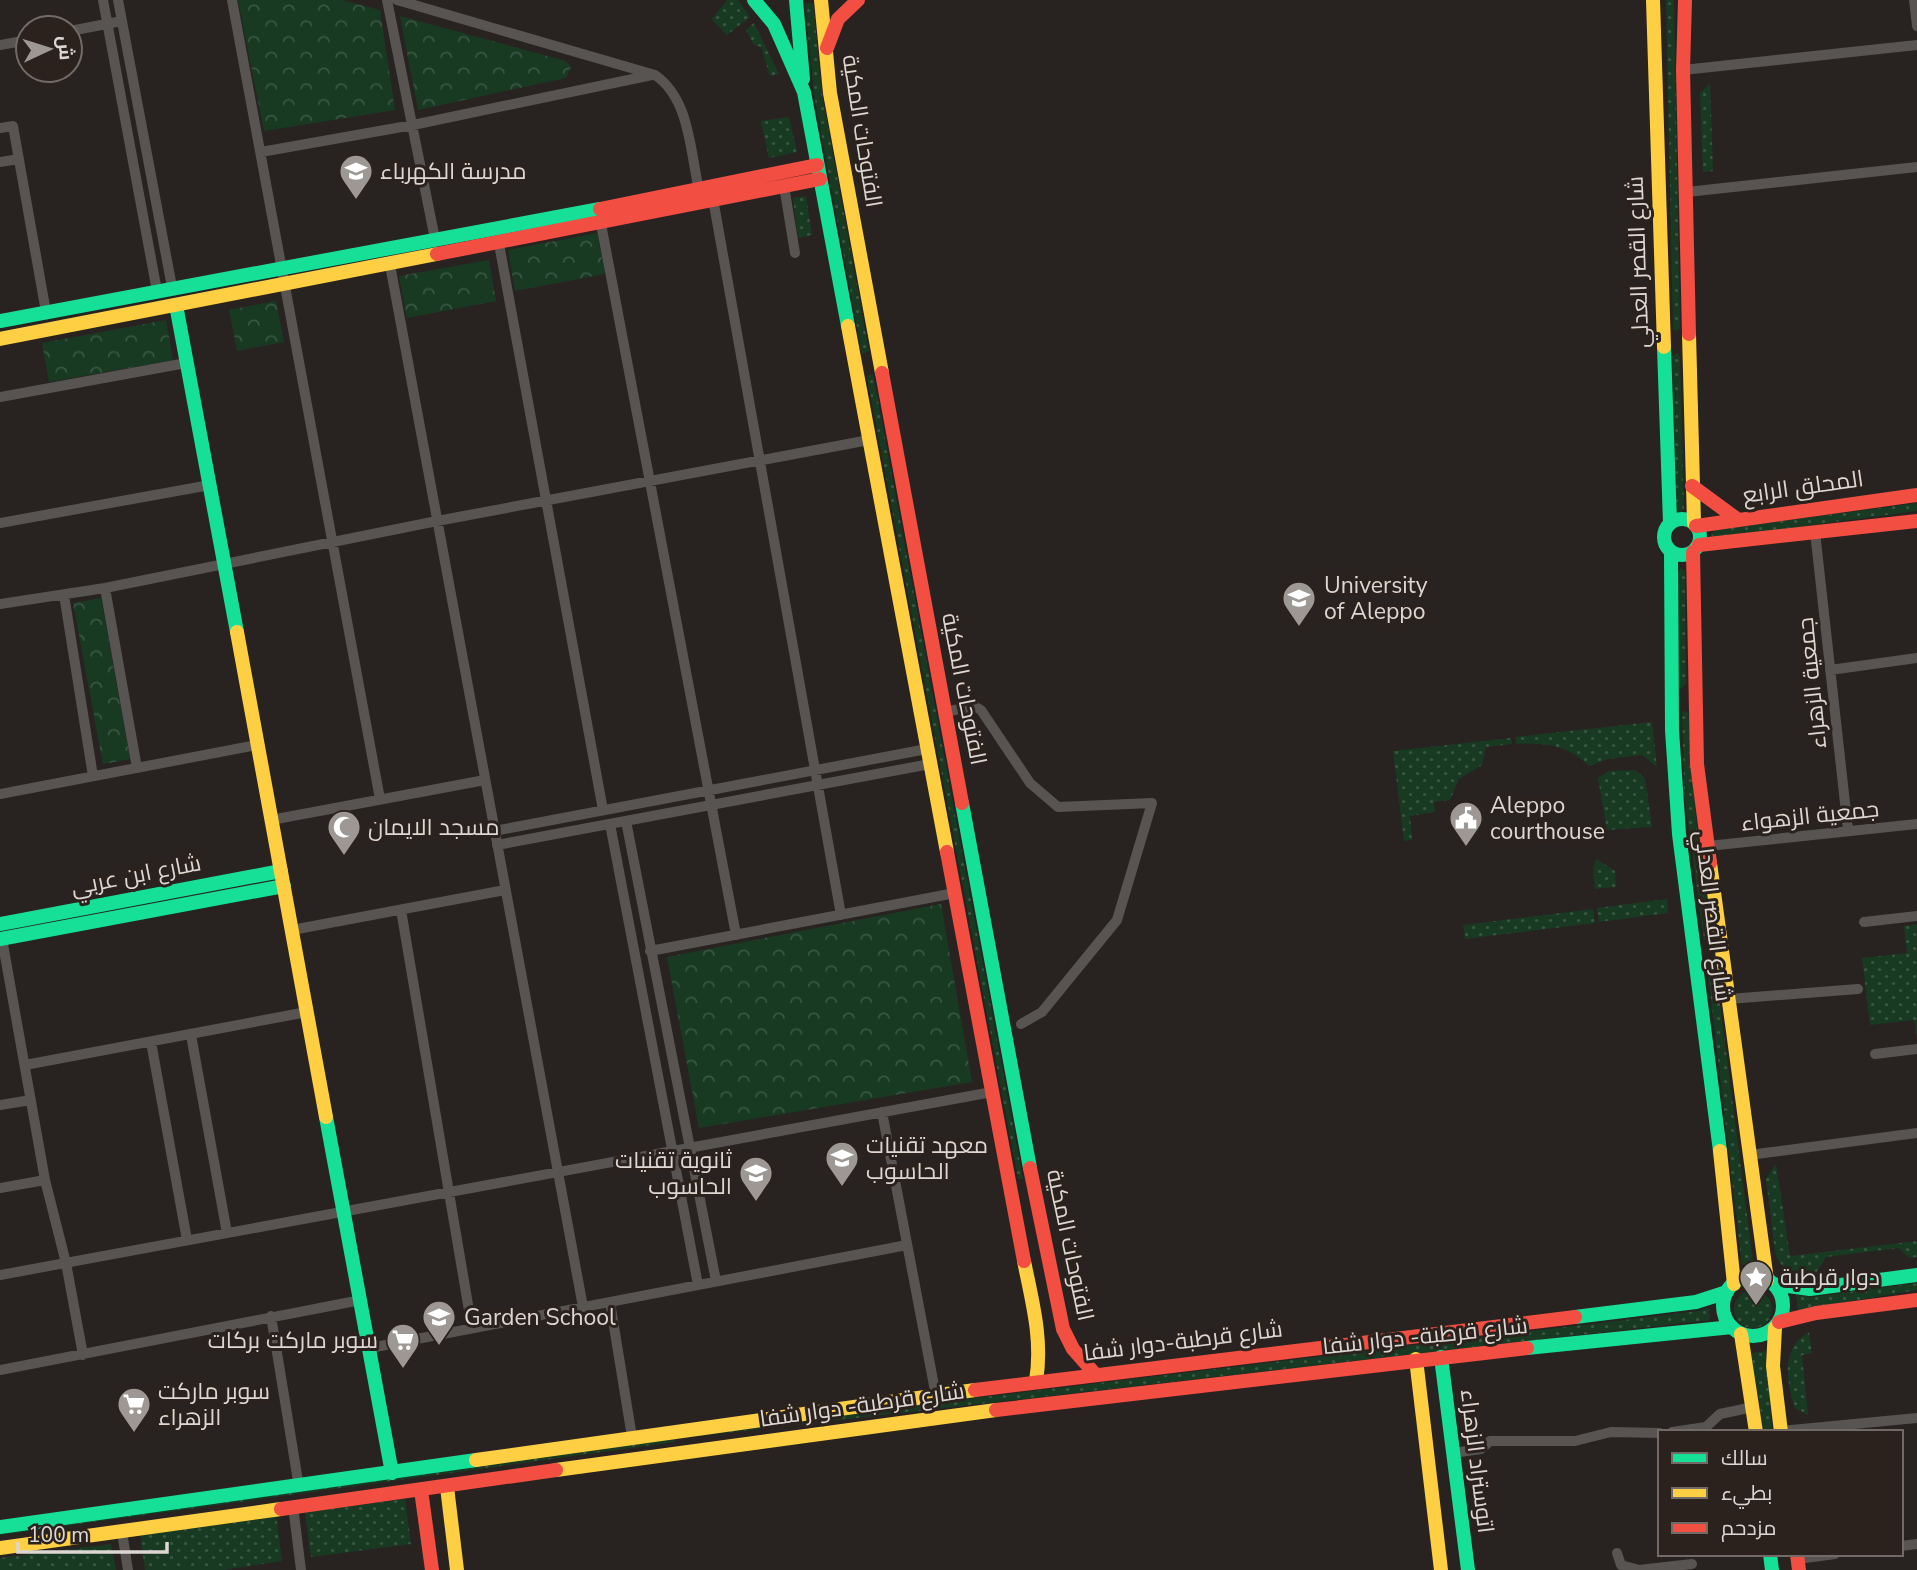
<svg xmlns="http://www.w3.org/2000/svg" width="1917" height="1570" viewBox="0 0 1917 1570" font-family="'Nunito Sans',Cairo,sans-serif">
  <style>
    .grass { fill: url(#grass-dots) }
    .forest { fill: url(#forest-crowns) }
    .lines { fill: none; stroke-linecap: round; stroke-linejoin: round }
    .street { stroke: #575451; stroke-width: 10 }
    .fast { stroke: #16e098; stroke-width: 14 }
    .slow { stroke: #ffcf43; stroke-width: 14 }
    .jam { stroke: #f24e42; stroke-width: 14 }
    .labels { text-anchor: middle; dominant-baseline: central; stroke-width: 6; stroke-linejoin: round; paint-order: stroke }
    .street-label { font-size: 23px; fill: #ddd7d3; stroke: #2b221d }
    .poi-label { font-size: 23px; fill: #ddd7d3; stroke: #2b221d; text-anchor: start }
  </style>
  <defs>
    <pattern id="grass-dots" width="8" height="8" patternUnits="userSpaceOnUse" patternTransform="scale(1.75)"><rect width="8" height="8" fill="#183a23"/><path d="M2 2h.1M6 6h.1" fill="none" stroke="#395642" stroke-width="1.8" stroke-linecap="round"/></pattern>
    <pattern id="forest-crowns" width="20" height="18" patternUnits="userSpaceOnUse" patternTransform="scale(1.75)"><rect width="20" height="18" fill="#183a23"/><path d="M2 6a3 3 0 1 1 6 0M12 15a3 3 0 1 1 6 0" fill="none" stroke="#395642"/></pattern>
  </defs>
  <rect width="100%" height="100%" fill="#282320"/>
  <!-- grass -->
  <path class="grass" d="M727 0H738L750 17 727 35 712 19Z
    M1666 0H1674L1680 329 1676 331 1673 330Z
    M805 3H813L822 94 869 351 862 354 814 95Z
    M754 23 779 74 770 76 761 47 754 45 746 30Z
    M1710 83 1713 171 1703 172 1700 93Z
    M789 117 797 152 769 158 761 121Z
    M806 196 812 235 798 238 793 198Z
    M1678 353 1680 358 1684 509 1680 513 1676 510 1672 356Z
    M873 374 1023 1179H1018L867 376Z
    M1917 503V511L1715 538 1711 535 1715 530Z
    M1681 568 1685 571 1686 684 1681 689 1678 685V572Z
    M1682 711 1688 712 1697 830 1712 936 1708 940H1704L1684 793Z
    M1652 722 1657 767 1642 755 1608 759 1589 766C1568 745 1544 742 1516 744L1515 737Z
    M1511 738 1512 744 1486 747 1482 765 1459 779 1450 800 1434 802 1435 812 1410 816 1412 840 1404 841 1393 751Z
    M1635 770 1645 778 1652 827 1607 830 1598 778 1609 771Z
    M1596 859 1615 871 1616 887 1595 889 1593 869Z
    M1667 899 1668 913 1599 922 1597 908Z
    M1593 909 1595 923 1465 939 1463 925Z
    M1917 924V1041L1914 1020 1870 1025 1862 958 1907 953 1904 926Z
    M1710 963 1715 965 1753 1262 1742 1265 1707 966Z
    M1776 1164 1790 1256 1917 1241V1257L1909 1258 1899 1248 1826 1257 1816 1273C1799 1273 1779 1272 1775 1252L1766 1179Z
    M1917 1283V1290L1798 1310 1796 1295 1813 1297Z
    M1734 1309a19 19 0 1 1 38 0a19 19 0 1 1-38 0Z
    M1709 1308 1710 1320 699 1436 701 1431 1698 1311Z
    M1809 1332 1812 1353 1802 1355 1808 1415 1795 1408C1786 1382 1781 1347 1809 1332Z
    M1766 1351 1772 1432H1764L1751 1353Z
    M679 1436 674 1442 0 1535V1527Z
    M405 1499 411 1544 311 1557 305 1512Z
    M276 1514 282 1561 223 1570H145L140 1534Z
    M111 1544 116 1570H0V1558Z"/>
  <!-- forest -->
  <path class="forest" d="M238 0H342L380 10 395 110 264 131Z
    M400 16 566 61 571 67 566 78 418 110Z
    M597 233 605 274 515 291 508 250Z
    M489 260 496 301 407 318 399 276Z
    M276 301 284 342 237 351 229 310Z
    M166 320 173 360 49 382 42 343Z
    M101 598 130 759 103 764 73 603Z
    M941 904 972 1082 699 1128 667 957Z"/>
  <g class="lines">
    <!-- street -->
    <path class="street" d="M103 0 157 291
      M118 0 172 287
      M232 0 380 799
      M387 0 435 239
      M397 0 655 75C690 99 690 151 699 190L713 199 841 915
      M1914 0 1917 26
      M70 31 122 21
      M0 45 28 40
      M1683 70 1917 45
      M0 128 13 126 46 312
      M261 152 413 125 652 75
      M0 162 19 159
      M784 186 795 253
      M1687 192 1917 167
      M601 224 736 935
      M499 244 603 810
      M390 265 583 1307
      M0 397 186 363
      M0 523 210 485
      M1815 532 1848 830
      M105 588 137 768
      M64 595 93 776
      M0 604 105 588 437 521 869 440
      M1830 670 1917 658
      M945 712 974 706 981 710 1030 783 1058 807 1152 803 1117 920 1042 1012 1021 1024
      M0 794 257 745
      M271 820 485 780
      M626 821 716 1281
      M610 824 698 1285
      M494 831 927 749
      M497 845 930 764
      M1708 846 1917 824
      M401 910 472 1328
      M1864 922 1917 916
      M292 930 505 890
      M2 939 45 1180 66 1263 83 1355
      M650 951 955 893
      M1729 999 1858 989
      M191 1035 227 1233
      M151 1042 187 1240
      M1875 1054 1917 1049
      M25 1065 307 1012
      M0 1105 31 1100
      M882 1112 936 1396
      M1749 1155 1917 1133
      M0 1188 45 1180
      M0 1275 992 1092
      M610 1302 632 1437
      M271 1316 299 1487
      M370 1348 907 1245
      M0 1370 361 1300
      M1781 1431 1917 1418
      M1672 1432 1706 1427
      M1707 1432 1706 1427 1720 1414 1753 1407
      M1453 1453 1481 1449 1490 1441H1575L1611 1432 1660 1433
      M293 1506 301 1570
      M122 1532 128 1570
      M1901 1546 1917 1544
      M1617 1553 1621 1565 1639 1570 1692 1564
      M1798 1559 1835 1554"/>
    <!-- fast -->
    <path class="fast" d="M754 0 774 24 804 92 848 326
      M796 0 803 79
      M176 305 237 632
      M0 321 600 209
      M1664 347 1670 523
      M1664 537a18 18 0 1 1 36 0a18 18 0 1 1-36 0Z
      M1671 552 1672 730 1679 834 1720 1151
      M962 803 1030 1168
      M0 924 281 871
      M0 939 284 886
      M326 1117 392 1473
      M1723 1306a30 30 0 1 1 60 0a30 30 0 1 1-60 0Z
      M1773 1284 1810 1289 1917 1275
      M1575 1317 1696 1302 1727 1292
      M1527 1348 1732 1327
      M1441 1357 1468 1570
      M0 1527 476 1460
      M1770 1554 1772 1570"/>
    <!-- slow -->
    <path class="slow" d="M821 0 830 93 882 373
      M1653 0 1664 347
      M848 326 947 852
      M1689 334 1694 523
      M0 339 437 254
      M237 632 326 1117
      M1710 863 1767 1280
      M1720 1151 1734 1284
      M1024 1261C1032 1301 1043 1340 1036 1381
      M1775 1328 1773 1366 1781 1432
      M1741 1334 1756 1432
      M1416 1359 1441 1570
      M476 1460 975 1390
      M556 1470 996 1410
      M447 1487 457 1570
      M0 1548 281 1509"/>
    <!-- jam -->
    <path class="jam" d="M1685 0 1683 70 1689 334
      M827 48 838 19 858 0
      M600 209 817 165
      M437 254 820 179
      M882 373 962 803
      M1692 486 1737 519
      M1696 526 1917 495
      M1699 545 1917 521
      M1693 552 1697 764 1710 863
      M947 852 1024 1261
      M1030 1168 1063 1329 1073 1349 1095 1374
      M1779 1322 1816 1313 1917 1300
      M975 1390 1575 1317
      M996 1410 1527 1348
      M421 1490 432 1570
      M281 1509 556 1470
      M1797 1554 1799 1570"/>
  </g>
  <!-- icons -->
  <defs>
    <symbol id="school-pin" viewBox="-11 -11 22 30"><path d="M0 17L-7.5 6A9.5 9.5 0 1 1 7.5 6Z" fill="#9e9894" stroke="#2b221d"/><path d="M0-5L7-2L0 1L-7-2ZM-4 1L0 2.5L4 1V4Q0 6-4 4Z" fill="#fff"/></symbol>
    <symbol id="university-pin" viewBox="-11 -11 22 30"><path d="M0 17L-7.5 6A9.5 9.5 0 1 1 7.5 6Z" fill="#9e9894" stroke="#2b221d"/><path d="M0-5L7-2L0 1L-7-2ZM-4 1L0 2.5L4 1V4Q0 6-4 4Z" fill="#fff"/></symbol>
    <symbol id="civic-pin" viewBox="-11 -11 22 30"><path d="M0 17L-7.5 6A9.5 9.5 0 1 1 7.5 6Z" fill="#9e9894" stroke="#2b221d"/><path d="M-.6-6.5H3V-4.5H.6V-3L4-1V1h2V6H-6V1h2V-1L-.6-3ZM-1.2 2.5V6h2.4V2.5Z" fill="#fff"/></symbol>
    <symbol id="mosque-pin" viewBox="-11 -11 22 30"><path d="M0 17L-7.5 6A9.5 9.5 0 1 1 7.5 6Z" fill="#9e9894" stroke="#2b221d"/><path d="M3.5-4.9A6 6 0 1 0 3.5 4.9A5 5 0 1 1 3.5-4.9Z" fill="#fff"/></symbol>
    <symbol id="sight-pin" viewBox="-11 -11 22 30"><path d="M0 17L-7.5 6A9.5 9.5 0 1 1 7.5 6Z" fill="#9e9894" stroke="#2b221d"/><path d="M0-6L1.8-2.2L6-1.7L2.9 1.2L3.7 5.4L0 3.3L-3.7 5.4L-2.9 1.2L-6-1.7L-1.8-2.2Z" fill="#fff"/></symbol>
    <symbol id="supermarket-pin" viewBox="-11 -11 22 30"><path d="M0 17L-7.5 6A9.5 9.5 0 1 1 7.5 6Z" fill="#9e9894" stroke="#2b221d"/><path d="M-6-5.5h2.5l.6 2H6L4.5 2H-2.5L-4.4-4H-6ZM-1.5 3.2a1.3 1.3 0 1 0 .1 0ZM3 3.2a1.3 1.3 0 1 0 .1 0Z" fill="#fff"/></symbol>
  </defs>
  <g fill-rule="evenodd">
    <use href="#school-pin" x="337" y="152" width="38" height="52"/>
    <use href="#university-pin" x="1280" y="579" width="38" height="52"/>
    <use href="#civic-pin" x="1447" y="799" width="38" height="52"/>
    <use href="#mosque-pin" x="325" y="808" width="38" height="52"/>
    <use href="#school-pin" x="823" y="1139" width="38" height="52"/>
    <use href="#school-pin" x="737" y="1154" width="38" height="52"/>
    <use href="#sight-pin" x="1737" y="1258" width="38" height="52"/>
    <use href="#school-pin" x="420" y="1298" width="38" height="52"/>
    <use href="#supermarket-pin" x="384" y="1321" width="38" height="52"/>
    <use href="#supermarket-pin" x="115" y="1385" width="38" height="52"/>
  </g>
  <g class="labels">
    <!-- street labels -->
    <g class="street-label">
      <text transform="translate(862 131) rotate(81)">الفتوحات المكية</text>
      <text transform="translate(1638 262) rotate(-92)">شارع القصر العدلي</text>
      <text transform="translate(1803 487) rotate(-8)">المحلق الرابع</text>
      <text transform="translate(1812 683) rotate(-96)">جمعية الزهراء</text>
      <text transform="translate(964 689) rotate(79)">الفتوحات المكية</text>
      <text transform="translate(1810 816) rotate(-6)">جمعية الزهواء</text>
      <text transform="translate(136 875) rotate(-11)">شارع ابن عربي</text>
      <text transform="translate(1713 916) rotate(83)">شارع القصر العدلي</text>
      <text transform="translate(1070 1245) rotate(78)">الفتوحات المكية</text>
      <text transform="translate(1425 1336) rotate(-6)">شارع قرطبة- دوار شفا</text>
      <text transform="translate(1183 1341) rotate(-7)">شارع قرطبة-دوار شفا</text>
      <text transform="translate(862 1405) rotate(-8)">شارع قرطبة- دوار شفا</text>
      <text transform="translate(1477 1461) rotate(83)">اتوستراد الزهراء</text>
    </g>
    <!-- poi labels -->
    <g class="poi-label">
      <text x="380" y="171">مدرسة الكهرباء</text>
      <text x="1324" y="585">University<tspan x="1324" dy="26">of Aleppo</tspan></text>
      <text x="1490" y="805">Aleppo<tspan x="1490" dy="26">courthouse</tspan></text>
      <text x="368" y="827">مسجد الايمان</text>
      <text x="866" y="1145">معهد تقنيات<tspan x="866" dy="26">الحاسوب</tspan></text>
      <text x="732" y="1160" text-anchor="end">ثانوية تقنيات<tspan x="732" dy="26">الحاسوب</tspan></text>
      <text x="1780" y="1277">دوار قرطبة</text>
      <text x="464" y="1317">Garden School</text>
      <text x="378" y="1340" text-anchor="end">سوبر ماركت بركات</text>
      <text x="158" y="1391">سوبر ماركت<tspan x="158" dy="26">الزهراء</tspan></text>
    </g>
  </g>
  <!-- legend -->
  <rect x="1658" y="1430" width="245" height="126" fill="#2b221d" stroke="#726a66" stroke-width="2"/>
  <rect x="1672" y="1453" width="35" height="10" fill="#16e098" stroke="#726a66" stroke-width="2"/>
  <text x="1721" y="1465" font-size="21" fill="#ddd7d3">سالك</text>
  <rect x="1672" y="1488" width="35" height="10" fill="#ffcf43" stroke="#726a66" stroke-width="2"/>
  <text x="1721" y="1500" font-size="21" fill="#ddd7d3">بطيء</text>
  <rect x="1672" y="1523" width="35" height="10" fill="#f24e42" stroke="#726a66" stroke-width="2"/>
  <text x="1721" y="1535" font-size="21" fill="#ddd7d3">مزدحم</text>
  <!-- north arrow -->
  <g transform="translate(49 49) rotate(86)"><circle r="33" fill="#2b221d" stroke="#726a66" stroke-width="2"/>
  <path d="M0-5L12 26L0 18L-12 26Z" fill="#9e9894"/>
  <text y="-10" font-size="19" font-weight="bold" text-anchor="middle" fill="#ddd7d3">ش</text>
  </g>
  <!-- scale -->
  <path d="M18 1542v10h149v-10" fill="none" stroke="#ddd7d3" stroke-width="3.5"/>
  <text x="28" y="1542" font-size="21" fill="#ddd7d3" stroke="#2b221d" stroke-width="5" paint-order="stroke">100 m</text>
</svg>
